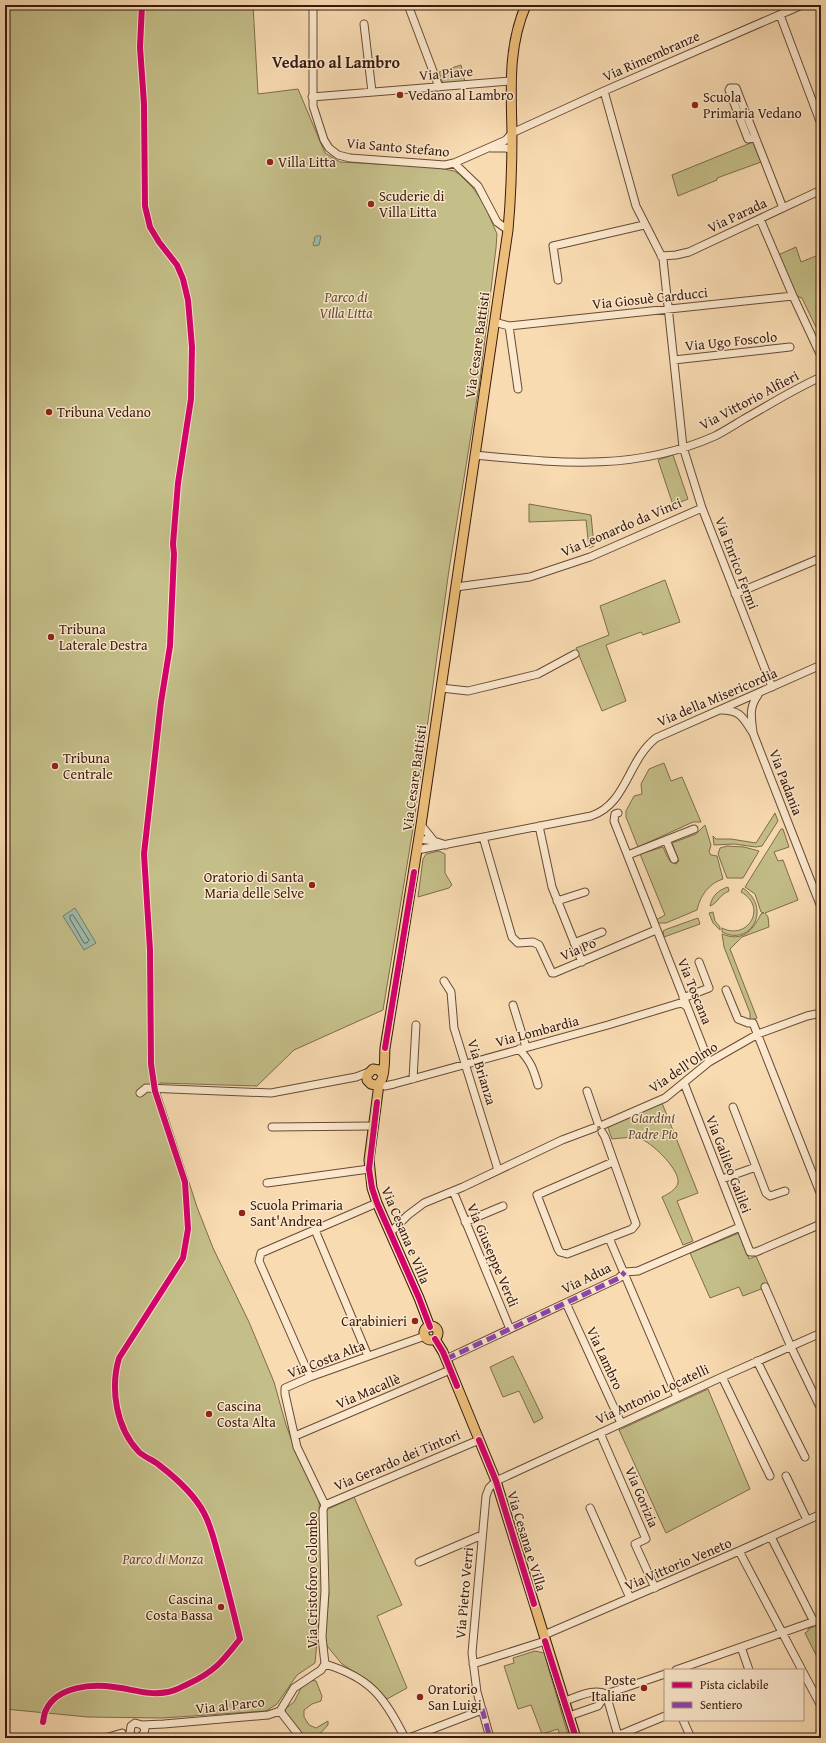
<svg xmlns="http://www.w3.org/2000/svg" width="826" height="1743" viewBox="0 0 826 1743" font-family="'Gentium Book Plus',serif">
  <style>
    .green { fill: #c4be88; stroke: #7e6c4a }
    .water { fill: #9ebbaa; stroke: #757a6b }
    .lines { fill: none; stroke-linecap: round; stroke-linejoin: round }
    .shore { stroke: #6b6a5c; stroke-width: 1 }
    .minor-casing { stroke: #684a36; stroke-width: 9 }
    .major-casing { stroke: #38190d; stroke-width: 11 }
    .minor { stroke: #fbe8cd; stroke-width: 7 }
    .major { stroke: #ecbe79; stroke-width: 9 }
    .quiet { stroke: #8e44ad; stroke-width: 5; stroke-dasharray: 10 5; stroke-linecap: butt }
    .cycleway-casing { stroke: #fbe8cd; stroke-width: 8 }
    .cycleway { stroke: #d6006c; stroke-width: 6 }
    .poi-dot { fill: #8f2418; stroke: #fbe8cd; stroke-width: 1.5 }
    .labels { text-anchor: middle; dominant-baseline: central; stroke-width: 3; stroke-linejoin: round; paint-order: stroke }
    .street-label { font-size: 14px; fill: #38190d; stroke: #fbe8cd }
    .poi-label { font-size: 14px; fill: #38190d; stroke: #fbe8cd; text-anchor: start }
    .park-label { font-size: 14px; font-style: italic; fill: #624b32; stroke: #fbe8cd }
    .quarter-label { font-size: 16px; font-weight: bold; fill: #38190d; stroke: #fbe8cd }
  </style>
  <rect width="100%" height="100%" fill="#f9dbb2"/>
  <filter id="stains"><feTurbulence type="fractalNoise" baseFrequency=".005" numOctaves="4"/><feColorMatrix values="0 0 0 0 .2 0 0 0 0 .09 0 0 0 0 .02 0 0 0 .5 -.17"/></filter>
  <radialGradient id="worn" r=".72"><stop offset=".6" stop-color="#630" stop-opacity="0"/><stop offset="1" stop-color="#630" stop-opacity=".3"/></radialGradient>
  <!-- green -->
  <path class="green" d="M5 5H253L258 94 298 89 325 153 340 162 434 167 454 171 459 174 473 188 484 204 497 234 496 248 480 380 449 570 413 829 383 1010 294 1050 257 1086 160 1083 159 1090 197 1207 213 1248 249 1322 274 1382 286 1425 298 1457 319 1499 322 1588 315 1663 297 1675 277 1704 266 1711 163 1718 88 1717 5 1709Z
    M461 65 465 82 443 84 439 72Z
    M753 142 761 162 717 178V180L678 196 672 175Z
    M796 247 801 262 821 254V338L802 298 796 296 778 255Z
    M673 455 688 499 673 505 658 460Z
    M529 504 591 515 594 546 589 548 586 520 529 522Z
    M665 580 680 622 643 635 641 632 606 645 626 701 602 711 576 648 609 635 600 606Z
    M664 763 671 781 682 777 701 822H693L638 847 626 817V811L634 796 642 794 641 784 649 769Z
    M775 813 778 821 762 846 756 847 734 844 714 845 713 836 716 839H731L756 843Z
    M705 825 711 845 709 852 711 855 717 856 723 879C709 883 700 896 697 910L666 923H659L656 920 665 915 640 854 663 847C666 853 668 863 676 864L679 861 672 843 696 834Z
    M781 829H783L789 847 774 852 778 861 783 860 798 900 765 913 768 917 769 927 742 937 730 949 757 1018 750 1021V1013L724 947 722 934C742 942 752 932 761 914L764 913 761 912 755 894 745 887Z
    M727 846 744 847 759 851 743 878H727L718 854 720 848Z
    M439 851 445 854V873L452 885 449 888 418 897 423 859 426 854Z
    M728 887 729 891C719 895 718 903 710 906 712 896 718 890 728 887Z
    M743 888C773 909 750 947 722 932V928C748 941 768 907 741 892Z
    M713 912 715 921 720 927V930L713 923 709 913Z
    M698 918 700 924 664 937 663 931 667 929Z
    M662 1103 698 1193 677 1201 693 1241 683 1245 662 1197C668 1194 676 1190 678 1183 680 1170 654 1145 643 1140 633 1136 623 1138 612 1139L607 1125Z
    M739 1233 749 1259 756 1256 769 1286 743 1296 739 1287 710 1298 690 1253Z
    M513 1356 543 1418 534 1423 519 1391 503 1397 490 1367Z
    M708 1389 750 1489 666 1533 619 1430Z
    M354 1497 402 1605 377 1616 407 1688 387 1699 373 1684 342 1664 327 1646 325 1638 329 1594 326 1554V1510Z
    M821 1624V1665L805 1633 808 1631V1629Z
    M535 1651 544 1653 569 1738H561L558 1729 542 1734 531 1705 518 1709 504 1666 514 1663 513 1658Z
    M311 1680 316 1681 322 1696 321 1701 312 1704 304 1710V1717L309 1725 316 1728 328 1721V1725L318 1736V1738H305L286 1715 285 1709 294 1702 301 1688Z"/>
  <!-- water -->
  <path class="water" d="M316 236H321L319 245 314 246 313 243 315 240 314 238Z
    M75 908 96 943 84 950 63 916Z"/>
  <g class="lines">
    <!-- shore -->
    <path class="shore" d="M73 915 89 940 87 943H84L70 919V916Z"/>
    <defs>
      <path id="minor" d="M313 5V106L324 140 329 148 338 155 350 158 445 165 454 163 506 140 512 133 604 91 802 5
        M408 5 439 87
        M518 5 525 8
        M526 5H549
        M819 5 821 11
        M780 15 821 124
        M364 24 372 92
        M604 91 636 206 663 259 683 447 702 508 772 687
        M312 97 511 81
        M755 138 748 139 729 90 730 88H736L783 208
        M491 148H506L512 150
        M454 163 478 186 497 222 508 230
        M760 219 793 296 821 356
        M661 256 676 255 689 252 821 190
        M558 280 553 246 644 225
        M494 322 509 326 793 296
        M509 326 518 389
        M674 360 790 347
        M475 455C559 463 634 472 715 436 725 431 734 425 744 419 769 405 794 389 821 377
        M456 587 530 577 590 557 702 508
        M735 594 821 558
        M441 688 468 691 538 674 575 654
        M721 710C741 710 743 718 753 733L821 907
        M753 732C751 717 749 707 758 695
        M618 813 615 814 614 821 709 1062
        M421 825 434 841
        M539 826 552 887 582 962
        M483 837 512 937 518 943 533 942 539 945 552 973H554L656 930
        M419 839 434 841 446 845
        M666 840 674 859
        M417 850 591 816C627 804 627 761 656 738L821 665
        M628 855 694 829
        M557 901 585 892
        M574 943 602 932
        M444 981 451 992 454 1028 498 1170
        M726 990 738 1019 748 1023H753L821 1195
        M683 998 709 988 699 962
        M513 1005 526 1047
        M519 1049C531 1062 533 1068 538 1085
        M413 1079 416 1025
        M684 1083 750 1252H756L821 1224
        M379 1084 385 1086 394 1084 608 1025 677 1004 682 1003 686 1006
        M587 1091 598 1123
        M140 1093 146 1088 271 1093 356 1077 369 1072
        M733 1107 766 1193 770 1196 785 1191
        M603 1125 665 1098 709 1062 758 1034 807 1016 821 1013
        M272 1127 373 1126
        M602 1132 605 1137 636 1224 632 1229 567 1254 560 1252 558 1249 537 1195 613 1162
        M722 1179 756 1167
        M267 1183 369 1169
        M453 1191 510 1329
        M465 1222 503 1206
        M315 1230 368 1356
        M390 1233 408 1215 424 1203 463 1187 562 1140 594 1128
        M609 1238 677 1397
        M765 1287 791 1347 821 1409
        M566 1303 621 1423
        M446 1359 619 1278 625 1272 638 1271 740 1227
        M757 1361 805 1457
        M310 1377 259 1261 261 1253 377 1203
        M722 1377 770 1476
        M600 1433 646 1539 635 1544 655 1588
        M295 1436 450 1370
        M786 1476 807 1520
        M325 1505 297 1447 285 1394V1388L310 1377 425 1336
        M325 1505 479 1440
        M590 1508 630 1598
        M771 1537 814 1622
        M739 1551 802 1670
        M419 1562 482 1535
        M544 1635 739 1551 821 1514
        M741 1647 749 1670
        M325 1664C371 1678 384 1697 405 1738
        M473 1664 545 1641
        M676 1670 821 1619
        M803 1672 821 1706
        M606 1694 665 1674
        M564 1701C578 1697 593 1688 606 1694L618 1736
        M482 1709 490 1738
        M280 1711 301 1738
        M569 1716 598 1706 606 1694
        M683 1720 691 1738
        M142 1725 164 1724 268 1715 280 1711 294 1688 321 1670 325 1664 322 1637 325 1591 323 1510 325 1505
        M119 1735 139 1738 144 1733 145 1729 142 1725 135 1723 131 1726 130 1733 132 1736
        M105 1738 122 1733
        M409 1738 482 1710 477 1692 472 1653 486 1496 489 1488 496 1481 722 1377 821 1333
        M612 1738 665 1716"/>
      <path id="major" d="M383 1075 379 1070 373 1069 367 1075V1080L371 1084C387 1090 384 1059 385 1048L421 825 508 230C511 197 512 164 512 132 511 88 508 46 526 5
        M379 1084 369 1160 372 1188 377 1203 419 1298 430 1327
        M424 1333a7 7 0 1 1 14 0a7 7 0 1 1-14 0Z
        M435 1339 443 1352 496 1481 576 1738"/>
    </defs>
    <!-- minor casing -->
    <use href="#minor" class="minor-casing"/>
    <!-- major casing -->
    <use href="#major" class="major-casing"/>
    <!-- minor -->
    <use href="#minor" class="minor"/>
    <!-- major -->
    <use href="#major" class="major"/>
    <!-- quiet -->
    <path class="quiet" d="M446 1359 619 1278 625 1272
      M482 1709 490 1738"/>
    <defs>
      <path id="cycleway" d="M385 1048 414 872
        M377 1102 369 1169 372 1188 377 1203 419 1298 430 1327
        M435 1339 443 1352 457 1386
        M479 1440 496 1481 534 1604
        M545 1641 576 1738
        M43 1722C44 1718 44 1713 46 1710 57 1686 92 1684 114 1687 132 1689 149 1696 168 1692 175 1691 181 1687 188 1684 214 1672 222 1662 240 1639 233 1610 226 1582 218 1554 214 1540 211 1526 204 1513 194 1494 176 1478 159 1465 153 1460 144 1457 139 1452 116 1428 110 1389 119 1358L183 1258 188 1229 185 1182 155 1091 151 1064 150 950 144 854 161 702 170 646 174 554 173 544 178 483 191 399 192 347 188 300 183 279 177 265 159 242 150 227 145 206 144 104 140 47 142 5"/>
    </defs>
    <!-- cycleway casing -->
    <use href="#cycleway" class="cycleway-casing"/>
    <!-- cycleway -->
    <use href="#cycleway" class="cycleway"/>
  </g>
  <!-- markers -->
  <g class="poi-dot">
    <circle cx="400" cy="95" r="4"/>
    <circle cx="695" cy="105" r="4"/>
    <circle cx="270" cy="162" r="4"/>
    <circle cx="371" cy="204" r="4"/>
    <circle cx="49" cy="412" r="4"/>
    <circle cx="51" cy="637" r="4"/>
    <circle cx="55" cy="766" r="4"/>
    <circle cx="312" cy="885" r="4"/>
    <circle cx="242" cy="1213" r="4"/>
    <circle cx="415" cy="1321" r="4"/>
    <circle cx="209" cy="1414" r="4"/>
    <circle cx="221" cy="1607" r="4"/>
    <circle cx="644" cy="1688" r="4"/>
    <circle cx="420" cy="1697" r="4"/>
  </g>
  <g class="labels">
    <!-- street labels -->
    <g class="street-label">
      <text transform="translate(651 56) rotate(-24)">Via Rimembranze</text>
      <text transform="translate(446 73) rotate(-5)">Via Piave</text>
      <text transform="translate(398 147) rotate(5)">Via Santo Stefano</text>
      <text transform="translate(737 215) rotate(-25)">Via Parada</text>
      <text transform="translate(650 298) rotate(-6)">Via Giosuè Carducci</text>
      <text transform="translate(731 341) rotate(-6)">Via Ugo Foscolo</text>
      <text transform="translate(477 345) rotate(-82)">Via Cesare Battisti</text>
      <text transform="translate(749 400) rotate(-28)">Via Vittorio Alfieri</text>
      <text transform="translate(621 527) rotate(-23)">Via Leonardo da Vinci</text>
      <text transform="translate(737 563) rotate(69)">Via Enrico Fermi</text>
      <text transform="translate(717 697) rotate(-23)">Via della Misericordia</text>
      <text transform="translate(414 778) rotate(-82)">Via Cesare Battisti</text>
      <text transform="translate(786 782) rotate(69)">Via Padania</text>
      <text transform="translate(578 949) rotate(-23)">Via Po</text>
      <text transform="translate(695 991) rotate(68)">Via Toscana</text>
      <text transform="translate(537 1031) rotate(-15)">Via Lombardia</text>
      <text transform="translate(683 1067) rotate(-34)">Via dell'Olmo</text>
      <text transform="translate(482 1072) rotate(73)">Via Brianza</text>
      <text transform="translate(729 1164) rotate(69)">Via Galileo Galilei</text>
      <text transform="translate(406 1235) rotate(67)">Via Cesana e Villa</text>
      <text transform="translate(493 1255) rotate(67)">Via Giuseppe Verdi</text>
      <text transform="translate(586 1278) rotate(-26)">Via Adua</text>
      <text transform="translate(605 1358) rotate(65)">Via Lambro</text>
      <text transform="translate(326 1359) rotate(-21)">Via Costa Alta</text>
      <text transform="translate(368 1391) rotate(-23)">Via Macallè</text>
      <text transform="translate(652 1394) rotate(-25)">Via Antonio Locatelli</text>
      <text transform="translate(397 1460) rotate(-23)">Via Gerardo dei Tintori</text>
      <text transform="translate(642 1497) rotate(67)">Via Gorizia</text>
      <text transform="translate(527 1541) rotate(73)">Via Cesana e Villa</text>
      <text transform="translate(678 1564) rotate(-23)">Via Vittorio Veneto</text>
      <text transform="translate(312 1580) rotate(-90)">Via Cristoforo Colombo</text>
      <text transform="translate(464 1593) rotate(-85)">Via Pietro Verri</text>
      <text transform="translate(230 1705) rotate(-6)">Via al Parco</text>
    </g>
    <!-- poi labels -->
    <g class="poi-label">
      <text x="408" y="95">Vedano al Lambro</text>
      <text x="703" y="97">Scuola<tspan x="703" dy="16">Primaria Vedano</tspan></text>
      <text x="278" y="162">Villa Litta</text>
      <text x="379" y="196">Scuderie di<tspan x="379" dy="16">Villa Litta</tspan></text>
      <text x="57" y="412">Tribuna Vedano</text>
      <text x="59" y="629">Tribuna<tspan x="59" dy="16">Laterale Destra</tspan></text>
      <text x="63" y="758">Tribuna<tspan x="63" dy="16">Centrale</tspan></text>
      <text x="304" y="877" text-anchor="end">Oratorio di Santa<tspan x="304" dy="16">Maria delle Selve</tspan></text>
      <text x="250" y="1205">Scuola Primaria<tspan x="250" dy="16">Sant'Andrea</tspan></text>
      <text x="407" y="1321" text-anchor="end">Carabinieri</text>
      <text x="217" y="1406">Cascina<tspan x="217" dy="16">Costa Alta</tspan></text>
      <text x="213" y="1599" text-anchor="end">Cascina<tspan x="213" dy="16">Costa Bassa</tspan></text>
      <text x="636" y="1680" text-anchor="end">Poste<tspan x="636" dy="16">Italiane</tspan></text>
      <text x="428" y="1689">Oratorio<tspan x="428" dy="16">San Luigi</tspan></text>
    </g>
    <!-- park labels -->
    <g class="park-label">
      <text x="346" y="297">Parco di<tspan x="346" dy="16">Villa Litta</tspan></text>
      <text x="653" y="1118">Giardini<tspan x="653" dy="16">Padre Pio</tspan></text>
      <text x="163" y="1559">Parco di Monza</text>
    </g>
    <!-- quarter labels -->
    <g class="quarter-label">
      <text x="336" y="62">Vedano al Lambro</text>
    </g>
  </g>
  <!-- margin -->
  <rect width="826" height="1743" fill="none" stroke="#f9dbb2" stroke-width="20"/>
  <rect x="6" y="6" width="814" height="1731" fill="none" stroke="#38190d" stroke-width="2"/>
  <rect x="10" y="10" width="806" height="1723" fill="none" stroke="#38190d"/>
  <!-- legend -->
  <rect x="664" y="1669" width="140" height="52" fill="#fbe8cd" stroke="#ad9580"/>
  <rect x="672" y="1682" width="20" height="6" fill="#d6006c" stroke="#ad9580"/>
  <text x="700" y="1689" font-size="12" fill="#38190d">Pista ciclabile</text>
  <rect x="672" y="1702" width="20" height="6" fill="#8e44ad" stroke="#ad9580"/>
  <text x="700" y="1709" font-size="12" fill="#38190d">Sentiero</text>
  <rect width="100%" height="100%" filter="url(#stains)"/>
  <rect width="100%" height="100%" fill="url(#worn)"/>
</svg>
